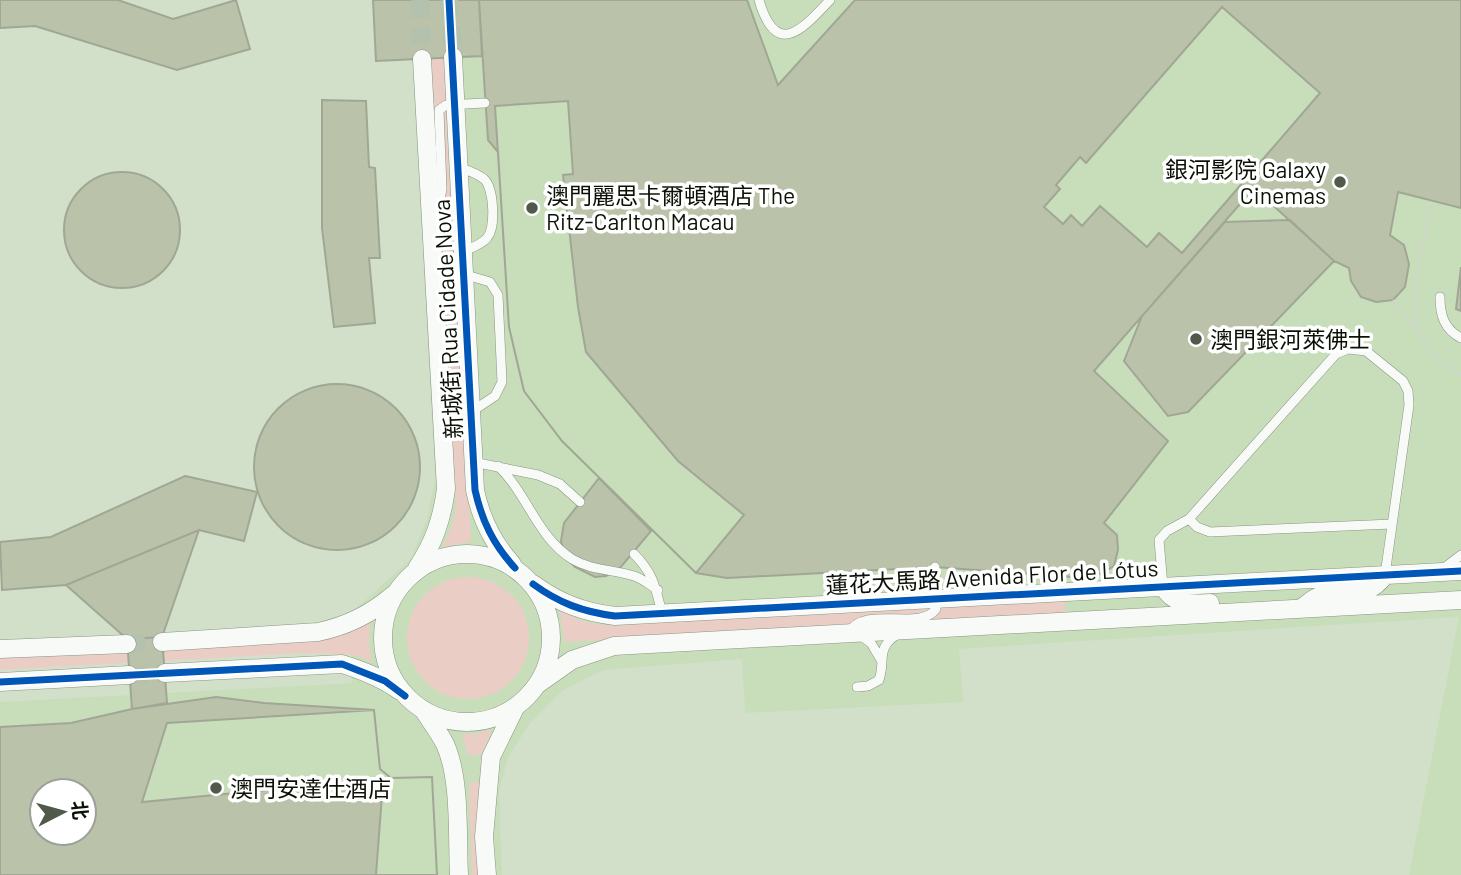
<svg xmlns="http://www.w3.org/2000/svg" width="1461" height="875" viewBox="0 0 1461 875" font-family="Barlow,'Noto Sans SC',sans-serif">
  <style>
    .built { fill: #c8deba; fill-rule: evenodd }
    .green { fill: #eacec6 }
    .building { fill: #bbc2aa; stroke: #a0a795; stroke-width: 2; fill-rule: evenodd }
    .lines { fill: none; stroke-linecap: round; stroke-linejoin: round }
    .minor-tunnel { stroke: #b4c1ac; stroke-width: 18; stroke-dasharray: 18 9; stroke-linecap: butt }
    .service-casing { stroke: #899482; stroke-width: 10 }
    .minor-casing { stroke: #899482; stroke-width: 19 }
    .path { stroke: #cfd4cd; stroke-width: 2.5; stroke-dasharray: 5 3.5; stroke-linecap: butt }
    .service { stroke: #f8faf7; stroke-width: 9 }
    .minor { stroke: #f8faf7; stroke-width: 18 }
    .cycleway-casing { stroke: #fff; stroke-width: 11 }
    .cycleway { stroke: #0057b8; stroke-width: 7 }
    .poi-dot { fill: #505a4a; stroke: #fff; stroke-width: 2.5 }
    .labels { text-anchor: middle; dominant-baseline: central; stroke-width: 7; stroke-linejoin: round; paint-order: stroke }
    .poi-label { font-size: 23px; fill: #0a1205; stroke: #fff; text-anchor: start }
    .street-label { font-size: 23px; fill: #0a1205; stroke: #fff }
  </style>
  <rect width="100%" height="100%" fill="#d2e0c9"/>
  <!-- built -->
  <path class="built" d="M409 0H1461V875H1409L1459 617 959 649 963 702 745 713 742 659 603 670 562 691 531 722 508 757 499 792 502 875H0V702L352 683 350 614 411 559 427 519 435 479ZM42 791H84V833H42Z"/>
  <!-- green -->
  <path class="green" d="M428 0H440L471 542 442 547 452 526 456 506Z
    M407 638a61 61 0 1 1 122 0a61 61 0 1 1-122 0Z
    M1065 600V613L564 642 560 609C575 621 589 623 608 625Z
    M370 621 369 644 372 661 354 655 303 653 0 670V656L323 639 356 630Z
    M492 729 482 754 467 755 466 746 462 734H475Z
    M483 781 486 875H472L469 783Z"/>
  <!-- building -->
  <path class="building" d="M0 0H118L173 19 236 0 250 49 177 70 35 26 0 28Z
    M373 0H479L482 56 376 61Z
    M479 0H747L778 85 855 0H1461V208L1398 192 1390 235 1404 245 1409 264 1405 287 1393 300 1376 302 1361 297 1351 281 1349 268 1334 261 1254 188 1094 371 1168 441 1104 523 1117 535 1118 550 1114 566 1102 573 1084 578 935 567 727 578 696 573 562 441 524 391 509 327 498 152 488 140Z
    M1222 7 1320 93 1182 253 1159 233 1147 247 1100 206 1082 226 1071 215 1063 224 1044 207 1060 189 1056 185 1080 157 1086 163Z
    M322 100 366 101 369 167 375 168 380 258H369L375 323 334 327 322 228Z
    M568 101 573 174 563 175 578 307 586 352 678 461 744 515 696 573 562 441 524 391 509 327 495 106Z
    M64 230a58 58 0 1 1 116 0a58 58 0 1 1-116 0Z
    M1290 220 1334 261 1188 412 1168 416 1124 361 1142 316 1225 222Z
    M1461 267V311L1456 309Z
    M254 467a83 83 0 1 1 166 0a83 83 0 1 1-166 0Z
    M185 476 257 492 244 541 199 530 66 585 2 590 0 542 51 537Z
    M599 478 651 531 620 568 606 576 595 577 575 567 565 557 561 541 564 523Z
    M199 530 162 637 127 639 66 585Z
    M162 637 167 703 132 709 127 639Z
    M216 697 264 703 374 710 380 769 391 778 432 777 437 875H0V727L71 723 132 709ZM42 791H84V833H42Z
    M374 710 380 769 391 778 432 777 437 875H376L382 795 362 781 142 802 167 723Z"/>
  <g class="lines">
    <!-- minor-tunnel -->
    <path class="minor-tunnel" d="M420 0 422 59
      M449 0 453 57
      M127 644 162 642
      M129 675 165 673"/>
    <defs>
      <path id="service" d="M759 0C776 59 802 30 830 0
        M458 167C467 170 477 173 484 179 494 188 496 228 487 238 481 245 471 248 462 252
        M437 214 442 189 439 110 446 105 485 103
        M463 274 490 282 498 295 502 382 495 396 471 412
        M1440 297C1440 315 1444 329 1461 338
        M473 462 538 475 560 484 580 502
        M498 466C527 493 537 537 572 559 592 571 613 569 634 576 643 579 650 585 658 590
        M1189 519 1197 527 1210 532 1392 524
        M634 554C654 574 655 587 662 613
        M1444 568 1461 555
        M1163 586 1159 540 1167 531 1189 519 1336 354 1348 349 1366 351 1403 381 1408 391 1409 405 1385 575
        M848 633C865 604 919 632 936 609L935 567
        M860 635 871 643 881 660
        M857 687 868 686 879 680C886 660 875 648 898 634"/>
      <path id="minor" d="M453 57 475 490C481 519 492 542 512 564
        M383 638a84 84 0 1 1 168 0a84 84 0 1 1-168 0Z
        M417 568C434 543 442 519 446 489L422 59
        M533 584C559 603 583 612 615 616L1461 571
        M1163 586C1174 606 1190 604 1210 603
        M1301 608C1308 604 1313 598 1320 596 1346 588 1367 601 1385 575
        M162 642 318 632C347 626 370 615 393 595
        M0 649 127 644
        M165 673 342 664C364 671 382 678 400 691
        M0 682 129 675
        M538 684 572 660 614 646 1461 600
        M424 711C431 722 439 732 445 744 461 779 457 836 459 875
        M487 875 484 837 491 757 515 708"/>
    </defs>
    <!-- service casing -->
    <use href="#service" class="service-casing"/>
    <!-- minor casing -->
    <use href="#minor" class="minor-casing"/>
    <!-- path -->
    <path class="path" d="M1432 204C1424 242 1403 301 1422 337 1430 354 1446 365 1461 374
      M1393 300 1418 333"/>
    <!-- service -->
    <use href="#service" class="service"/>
    <!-- minor -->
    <use href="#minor" class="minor"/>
    <defs>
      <path id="cycleway" d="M449 0 475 490C482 521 493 544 515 568
        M533 584C559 603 583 612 615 616L1461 571
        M0 682 342 664 385 681 405 696"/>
    </defs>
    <!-- cycleway casing -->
    <use href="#cycleway" class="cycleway-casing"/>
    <!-- cycleway -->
    <use href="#cycleway" class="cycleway"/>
  </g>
  <!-- markers -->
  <g class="poi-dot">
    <circle cx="1340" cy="182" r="7"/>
    <circle cx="532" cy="208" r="7"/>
    <circle cx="1196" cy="339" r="7"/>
    <circle cx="216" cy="788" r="7"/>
  </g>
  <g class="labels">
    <!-- poi labels -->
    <g class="poi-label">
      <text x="1326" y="169" text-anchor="end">銀河影院 Galaxy<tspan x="1326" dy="26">Cinemas</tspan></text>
      <text x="546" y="195">澳門麗思卡爾頓酒店 The<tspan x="546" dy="26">Ritz-Carlton Macau</tspan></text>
      <text x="1210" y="339">澳門銀河萊佛士</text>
      <text x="230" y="788">澳門安達仕酒店</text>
    </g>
    <!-- street labels -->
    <g class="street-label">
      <text transform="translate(447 319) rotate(-93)">新城街 Rua Cidade Nova</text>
      <text transform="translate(992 576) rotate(-3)">蓮花大馬路 Avenida Flor de Lótus</text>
    </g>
  </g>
  <!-- north arrow -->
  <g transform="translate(63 812) rotate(84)"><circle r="33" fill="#ffffff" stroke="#9da09b" stroke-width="2"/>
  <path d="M0-5L12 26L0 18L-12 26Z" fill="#505a4a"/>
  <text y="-10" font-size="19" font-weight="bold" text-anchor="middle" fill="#0a1205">北</text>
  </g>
</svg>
